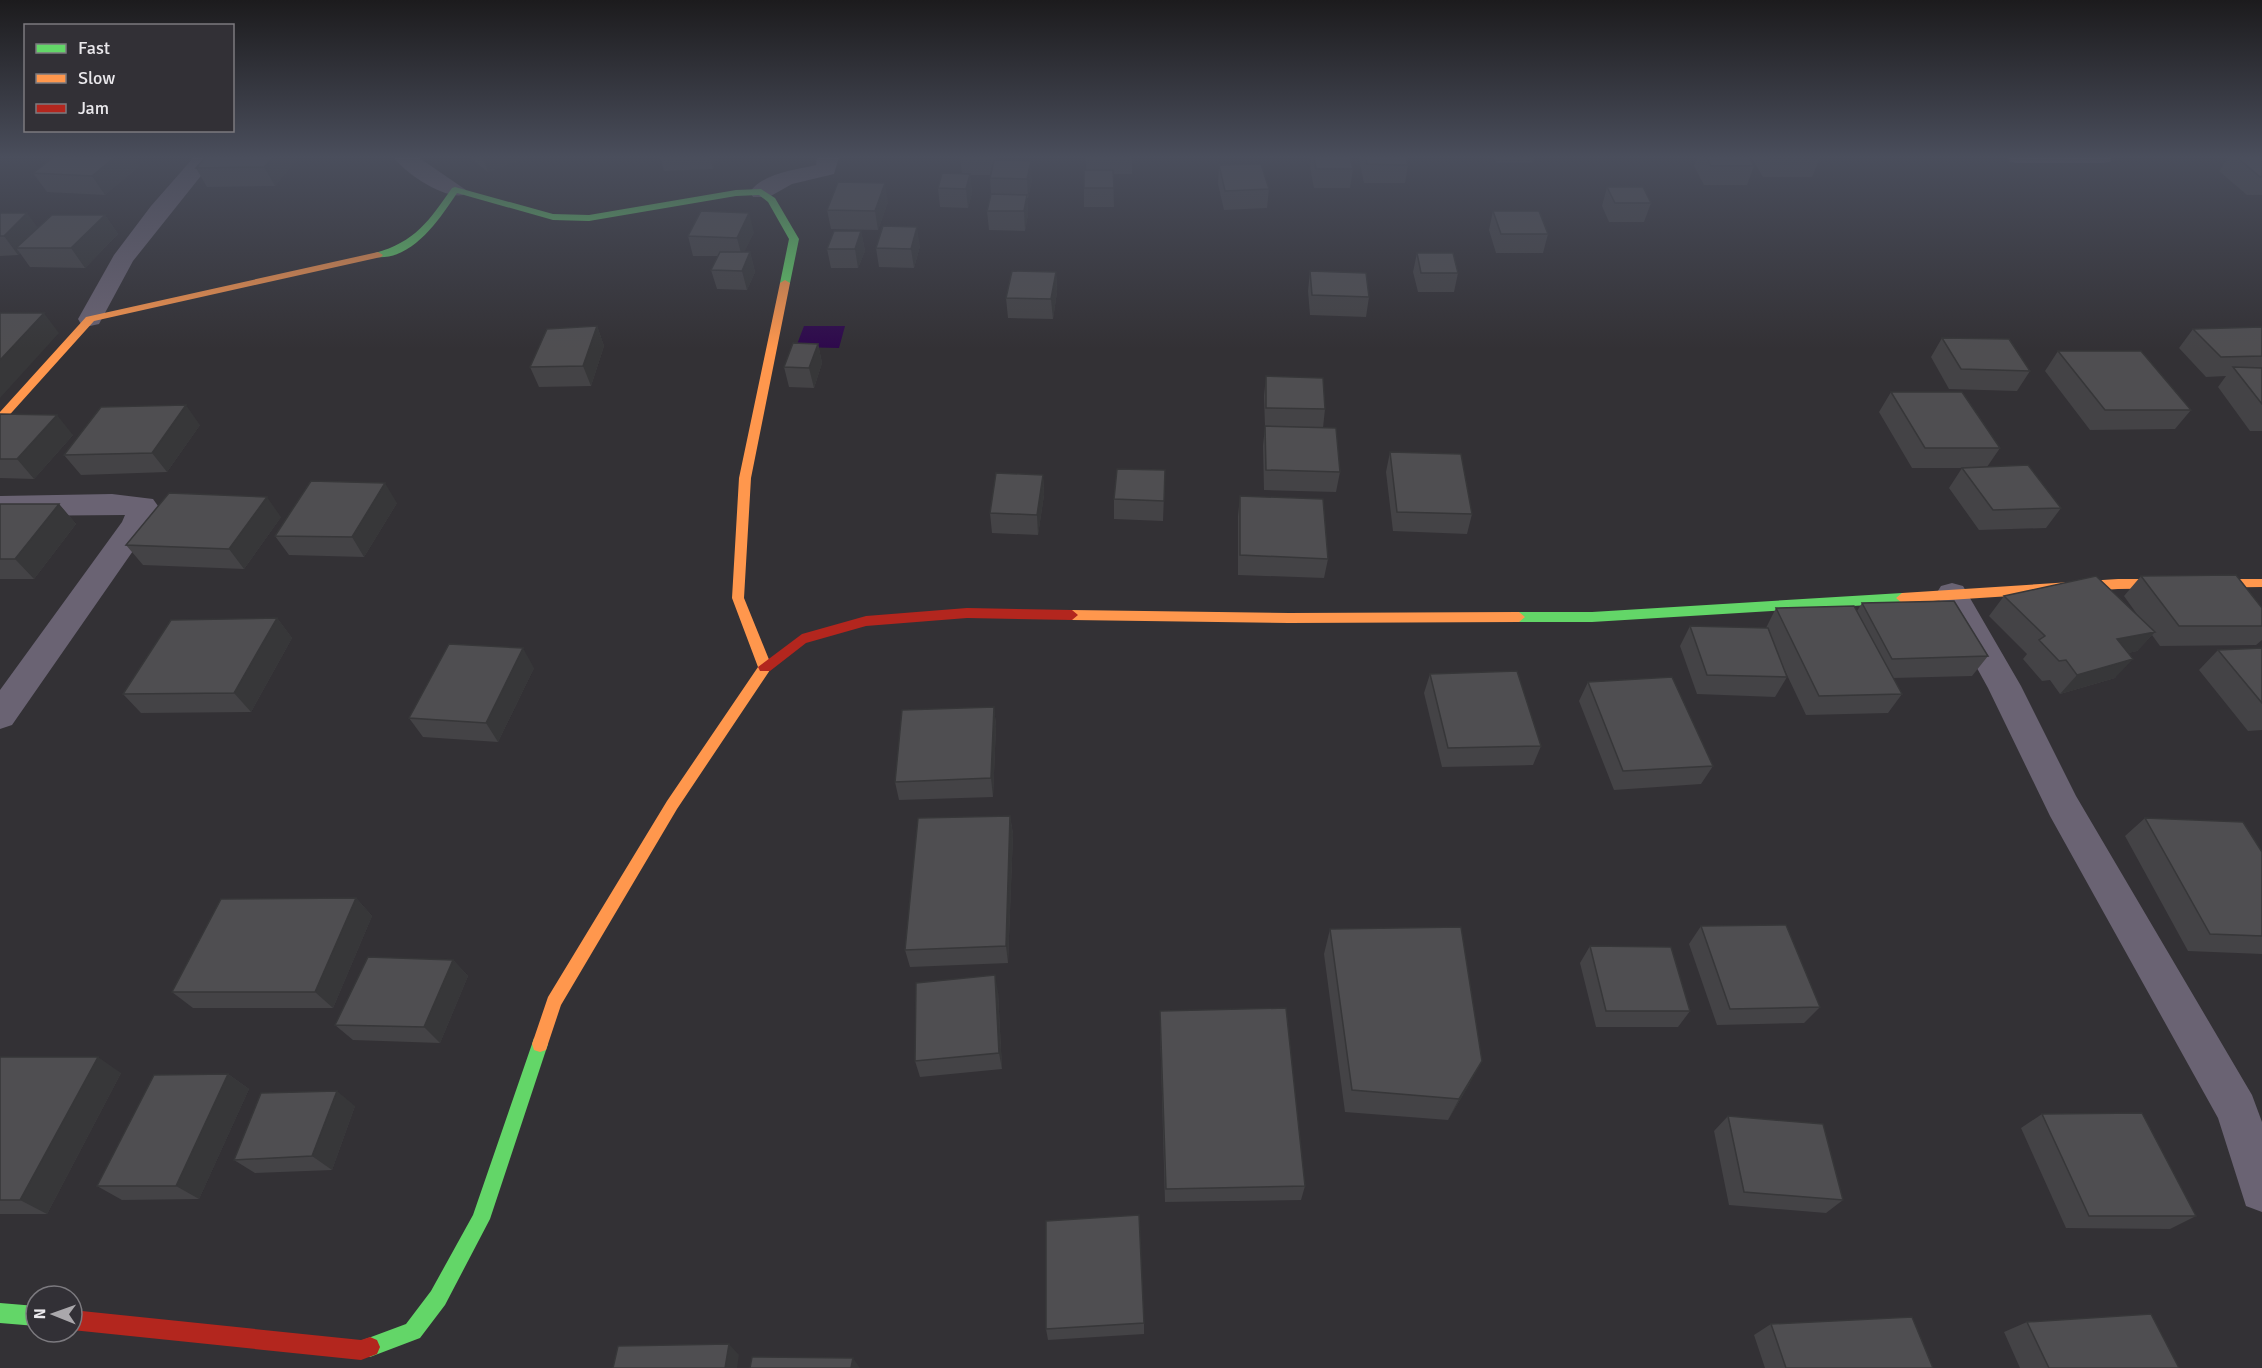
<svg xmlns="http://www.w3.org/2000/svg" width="2262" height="1368" viewBox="0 0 2262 1368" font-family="Signika,sans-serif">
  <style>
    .water { fill: #2e094c }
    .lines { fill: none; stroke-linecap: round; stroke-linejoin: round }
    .street { fill: #6a6373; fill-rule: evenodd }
    .fast { fill: #63d668; fill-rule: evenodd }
    .slow { fill: #ff974d; fill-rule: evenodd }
    .jam { fill: #b3261e; fill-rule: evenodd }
    .wall { fill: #444346 }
    .shaded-wall { fill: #373739 }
    .building { fill: #4f4e51; stroke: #373739; stroke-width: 1.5 }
  </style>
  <rect width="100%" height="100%" fill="#333135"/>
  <!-- water -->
  <path class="water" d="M804 326H845L839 348 796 347Z"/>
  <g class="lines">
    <!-- street -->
    <path class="street" d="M194 157H216L133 261 99 324 90 326 81 324 78 319 114 255 151 206Z
      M394 157H418L466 190 463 195C444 199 404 173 394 157Z
      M817 157H839L834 174 792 184 769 197H753L750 192C763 173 795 170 816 165Z
      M2008 157H2112L2110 162 2102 163H2018L2010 162Z
      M112 494 153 499 158 506 151 525 12 725 0 729V690L122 522 125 515 0 516V496Z
      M1952 583 1963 586 2021 686 2076 796 2252 1095 2262 1122V1212L2246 1206 2218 1118 2050 816 1988 688 1936 594 1941 586Z"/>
    <!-- fast -->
    <path class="fast" d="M455 187 553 214 589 215 736 190 761 189 775 198 799 239 790 283 785 286 780 283 789 239 768 202 759 195 736 196 589 221 553 220 457 193C439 220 412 261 375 257V253C415 242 429 221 452 188Z
      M1902 593 1908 598 1902 603 1592 622H1519L1513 617 1519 612H1592Z
      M540 1036 546 1038 548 1044 490 1219 445 1305 420 1338 370 1357 363 1354 360 1347 363 1340 406 1324 431 1291 473 1215 532 1044 534 1038Z
      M0 1303 36 1306V1326L0 1323Z"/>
    <!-- slow -->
    <path class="slow" d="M378 252 383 255 381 257 94 321 4 421 0 423V412L86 317Z
      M785 280 790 283 751 478 744 598 772 667 677 809 561 1005 546 1050 540 1052 534 1050 532 1044 548 997 667 801 758 667 732 598 739 478 780 283Z
      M2118 579H2262V587L2118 589 1902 603 1896 598 1902 593Z
      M1072 610 1289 613 1519 612 1525 617 1519 622 1289 623 1072 620 1066 615Z"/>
    <!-- jam -->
    <path class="jam" d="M967 608 1072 610 1078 615 1072 620 967 618 866 626 806 643 770 671H760L758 667 802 634 866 616Z
      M72 1310 361 1340 370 1337 377 1340 380 1347 377 1354 361 1360 72 1330Z"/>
  </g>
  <!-- wall -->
  <path class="wall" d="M54 157H134L139 166 105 195 47 192 33 173Z
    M206 157H299L275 186 207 187 196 168Z
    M469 157H528L488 172Z
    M660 157H716L713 169 664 171Z
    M960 157H1001V160L1032 180 1028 198H1027L1028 214 1025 231 989 230 987 211 991 194 990 178 991 175H970L972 193 968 208 940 207 938 188 962 173Z
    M1086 157H1132V174H1113L1114 207H1084V188L1086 170Z
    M1311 157H1350L1353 169 1350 188H1314L1310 167Z
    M1359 157H1406L1408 165 1405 183H1364L1359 160Z
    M1494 157H1535L1533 163H1496Z
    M1697 157H1749L1754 166 1747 185H1704L1694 166Z
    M1751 157H1819L1820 158 1812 177H1763Z
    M2229 157H2262V195H2247L2219 171Z
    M1219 165 1269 189 1267 208 1224 210 1218 184Z
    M1607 187 1651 203 1644 222H1609L1602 206Z
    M888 202 878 230 831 229 827 210Z
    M1493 211 1548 234 1543 253H1496L1489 230Z
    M0 213 38 227 105 215 118 234 85 268 30 267 20 253 18 255 0 256Z
    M861 231 865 251 858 268H831L827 249Z
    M754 232 744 252H750L755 272 747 290 717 289 711 270 718 256H693L688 236Z
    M920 246 914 268 879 267 876 248Z
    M1417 253 1458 273 1454 292H1418L1413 272Z
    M1310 271 1369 297 1366 317 1310 315 1308 291Z
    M1056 272 1057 292 1053 319 1008 318 1006 298Z
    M597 326 604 346 591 386 539 387 530 367Z
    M2262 327V431H2250L2218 387 2226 376 2206 377 2179 348 2193 329Z
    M1942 338 2030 371 2017 391 1949 389 1931 357Z
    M818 344 822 363 814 388 789 387 784 367Z
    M2058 351 2191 410 2175 429 2090 430 2045 371Z
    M1266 376 1325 409 1323 428 1340 472 1336 492 1264 490 1263 446 1265 427 1264 396Z
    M1891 392 2000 448 1987 467 2061 508 2046 528 1979 530 1949 488 1962 468H1912L1879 412Z
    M0 414 73 435 34 479 0 478Z
    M200 425 167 472 81 475 64 455Z
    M1390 452 1472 514 1467 534 1393 531 1386 472Z
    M1165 470 1163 521 1114 519V499Z
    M1043 475 1044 495 1038 535 992 533 990 513Z
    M1240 496 1328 559 1324 578 1238 575V516Z
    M397 503 364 557 289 555 275 536Z
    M0 504H59L76 524 34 579H0Z
    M281 517 244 569 143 565 126 545Z
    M2141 576 2262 608V640L2256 645 2160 646 2152 635 2137 651 2128 653 2115 678 2060 694 2050 680 2042 681 2023 659 2027 654 1989 616 2004 596 2139 617 2124 596Z
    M1862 603 1988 656 1972 676 1893 678 1902 694 1888 713 1806 715 1778 656 1787 677 1775 697 1697 694 1680 646 1690 626 1766 628 1776 608 1857 611Z
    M277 618 292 638 251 712 141 713 123 694Z
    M2262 648V730L2248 731 2199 670 2218 650Z
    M534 668 498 742 423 737 409 718Z
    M1430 674 1541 746 1533 765 1442 767 1424 693Z
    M1588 682 1713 766 1701 784 1614 790 1579 701Z
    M994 707 996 726 993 797 899 800 895 782Z
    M1010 816 1013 834 1008 963 910 967 905 950Z
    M2145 818 2262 852V954L2188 951 2125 836Z
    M356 898 372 916 333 1008H193L172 992Z
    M1701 926 1820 1007 1804 1023 1717 1025 1689 944Z
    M1330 929 1470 1083 1448 1120 1345 1112 1324 954Z
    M1590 946 1690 1011 1678 1027H1596L1580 963Z
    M453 960 468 976 440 1043 353 1040 335 1025Z
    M998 992 1002 1069 920 1077 915 1061Z
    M1160 1011 1305 1186 1301 1200 1165 1202 1160 1027Z
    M0 1057 121 1073 47 1214H0Z
    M228 1074 249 1089 199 1199 122 1200 97 1186Z
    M355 1106 332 1170 255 1173 234 1160Z
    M2042 1114 2196 1216 2170 1229 2066 1228 2021 1128Z
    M1728 1116 1843 1200 1826 1213 1729 1205 1714 1131Z
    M2027 1322 2179 1368H2020L2004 1332Z
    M1144 1323V1334L1048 1340 1046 1329Z
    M1771 1324 1933 1368H1765L1754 1335Z"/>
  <!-- shaded-wall -->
  <path class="shaded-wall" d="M115 157H134L139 166 105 195 92 176Z
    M273 157H299L275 186 264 167Z
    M482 157H528L488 172Z
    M710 157H716L713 169Z
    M996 157H1001L997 175Z
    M1031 161 1032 180 1028 198 1027 179Z
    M970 174 972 193 968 208 966 189Z
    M885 183 888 202 878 230 875 211Z
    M1027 195 1028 214 1025 231 1024 211Z
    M27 213 41 232 16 248 20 253 18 255 4 236Z
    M749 213 754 232 742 257 737 238Z
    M105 215 118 234 85 268 71 248Z
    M917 227 920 246 914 268 911 249Z
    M861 231 865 251 858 268 855 249Z
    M750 252 755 272 747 290 742 271Z
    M1056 272 1057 292 1053 319 1051 299Z
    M44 313 59 333 0 398V360Z
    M597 326 604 346 591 386 583 366Z
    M818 344 822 363 814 388 809 368Z
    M186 405 200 425 167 472 152 453Z
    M57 415 73 435 34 479 17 459Z
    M1043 475 1044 495 1038 535 1037 515Z
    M385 483 397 503 364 557 352 537Z
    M267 497 281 517 244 569 229 549Z
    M59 504 76 524 34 579 15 559Z
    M277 618 292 638 251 712 234 693Z
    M2155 632 2137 651 2100 659 2117 639Z
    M523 648 534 668 498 742 486 723Z
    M2133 659 2115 678 2060 694 2077 675Z
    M994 707 996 726 993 797 991 778Z
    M1010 816 1013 834 1008 963 1006 946Z
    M356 898 372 916 333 1008 315 992Z
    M453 960 468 976 440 1043 424 1027Z
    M995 975 998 992 1002 1069 999 1053Z
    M98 1057 121 1073 47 1214 20 1200Z
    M1482 1061 1470 1083 1448 1120 1459 1099Z
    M228 1074 249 1089 199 1199 176 1186Z
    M337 1091 355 1106 332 1170 312 1156Z
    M729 1344 739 1355 737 1368H725Z
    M853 1358 860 1368H851Z"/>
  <!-- building -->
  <path class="building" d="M54 157H115L92 176 33 173Z
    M206 157H273L264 167 196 168Z
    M1314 157H1350L1353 169H1316Z
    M1365 157H1406L1408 165 1367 164Z
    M1706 157H1749L1754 166H1711Z
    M1770 157H1819L1820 158H1770Z
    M2237 157H2262V176L2260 177Z
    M994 160 1031 161 1027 179 990 178Z
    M1261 164 1269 189 1225 191 1219 165Z
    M1084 170H1113L1114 188H1084Z
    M942 173 970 174 966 189 938 188Z
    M838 182 885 183 875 211 827 210Z
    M1607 187H1643L1651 203H1615Z
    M991 194 1027 195 1024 211H987Z
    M701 211 749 213 737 238 688 236Z
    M1493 211H1539L1548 234H1501Z
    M0 213H27L4 236H0Z
    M52 215H105L71 248H16Z
    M883 226 917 227 911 249 876 248Z
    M834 231H861L855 249H827Z
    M720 252H750L742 271 711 270Z
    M1417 253H1453L1458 273H1421Z
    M1012 271 1056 272 1051 299 1006 298Z
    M1310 271 1366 273 1369 297 1312 295Z
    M0 313H44L0 360Z
    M597 326 583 366 530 367 547 329Z
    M2262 327V356L2221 357 2193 329Z
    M1942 338 2009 339 2030 371 1961 369Z
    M793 343 818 344 809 368 784 367Z
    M2058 351H2141L2191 410H2105Z
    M2233 367 2262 368V404Z
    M1266 376 1323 378 1325 409 1266 408Z
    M1891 392H1962L2000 448H1925Z
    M186 405 152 453 64 455 101 407Z
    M0 414 57 415 17 459H0Z
    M1265 426 1336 428 1340 472 1266 470Z
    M1390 452 1461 454 1472 514 1397 512Z
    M2028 465 2061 508 1993 510 1962 468Z
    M1117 469 1165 470 1164 501 1114 499Z
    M996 473 1043 475 1037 515 990 513Z
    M311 481 385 483 352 537 275 536Z
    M169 493 267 497 229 549 126 545Z
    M1240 496 1323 499 1328 559 1240 555Z
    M0 504H59L15 559H0Z
    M2236 575 2262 608V626H2179L2141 576Z
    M2096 576 2155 632 2117 639 2133 659 2077 675 2066 660 2059 661 2039 640 2045 636 2004 596Z
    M1954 601 1988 656 1892 659 1862 603Z
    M1854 606 1902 694 1819 696 1776 608Z
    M277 618 234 693 123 694 171 620Z
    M1690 626 1768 628 1787 677 1707 675Z
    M449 644 523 648 486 723 409 718Z
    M2262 648V703L2218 650Z
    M1517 671 1541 746 1448 748 1430 674Z
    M1672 677 1713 766 1623 771 1588 682Z
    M994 707 991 778 895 782 902 710Z
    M1010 816 1006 946 905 950 918 818Z
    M2145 818 2243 822 2262 852V936L2210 934Z
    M356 898 315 992H172L221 899Z
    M1786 925 1820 1007 1730 1009 1701 926Z
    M1461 927 1482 1061 1459 1099 1352 1090 1330 929Z
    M1590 946 1671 947 1690 1011H1606Z
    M368 957 453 960 424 1027 335 1025Z
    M995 975 999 1053 915 1061 916 983Z
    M1286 1008 1305 1186 1166 1189 1160 1011Z
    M0 1057H98L20 1200H0Z
    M228 1074 176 1186H97L154 1075Z
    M337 1091 312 1156 234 1160 261 1093Z
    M2142 1113 2196 1216H2089L2042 1114Z
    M1728 1116 1823 1124 1843 1200 1744 1192Z
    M1139 1215 1144 1323 1046 1329V1221Z
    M2151 1314 2179 1368H2049L2027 1322Z
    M1912 1317 1933 1368H1786L1771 1324Z
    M729 1344 725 1368H613L618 1346Z
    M752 1357 853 1358 851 1368H750Z"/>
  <!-- sky -->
  <linearGradient id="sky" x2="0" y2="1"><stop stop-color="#1c1b1d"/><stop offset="0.45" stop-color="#4a4e5c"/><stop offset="1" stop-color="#4a4e5c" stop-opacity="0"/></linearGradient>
  <rect width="2262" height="349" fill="url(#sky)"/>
  <!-- legend -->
  <rect x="24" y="24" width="210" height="108" fill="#323036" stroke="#7c7a7f" stroke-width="1.5"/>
  <rect x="36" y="44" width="30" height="9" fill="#63d668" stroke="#7c7a7f" stroke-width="1.5"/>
  <text x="78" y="54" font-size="18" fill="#eae8ec">Fast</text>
  <rect x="36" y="74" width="30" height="9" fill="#ff974d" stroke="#7c7a7f" stroke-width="1.5"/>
  <text x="78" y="84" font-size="18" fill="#eae8ec">Slow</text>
  <rect x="36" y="104" width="30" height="9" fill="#b3261e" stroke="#7c7a7f" stroke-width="1.5"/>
  <text x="78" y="114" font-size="18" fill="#eae8ec">Jam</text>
  <!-- north arrow -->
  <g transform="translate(54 1314) rotate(271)"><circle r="28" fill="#323036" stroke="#7c7a7f" stroke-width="1.5"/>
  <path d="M0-4.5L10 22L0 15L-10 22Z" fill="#aaa8ac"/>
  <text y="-9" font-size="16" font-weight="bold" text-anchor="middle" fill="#eae8ec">N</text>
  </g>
</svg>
